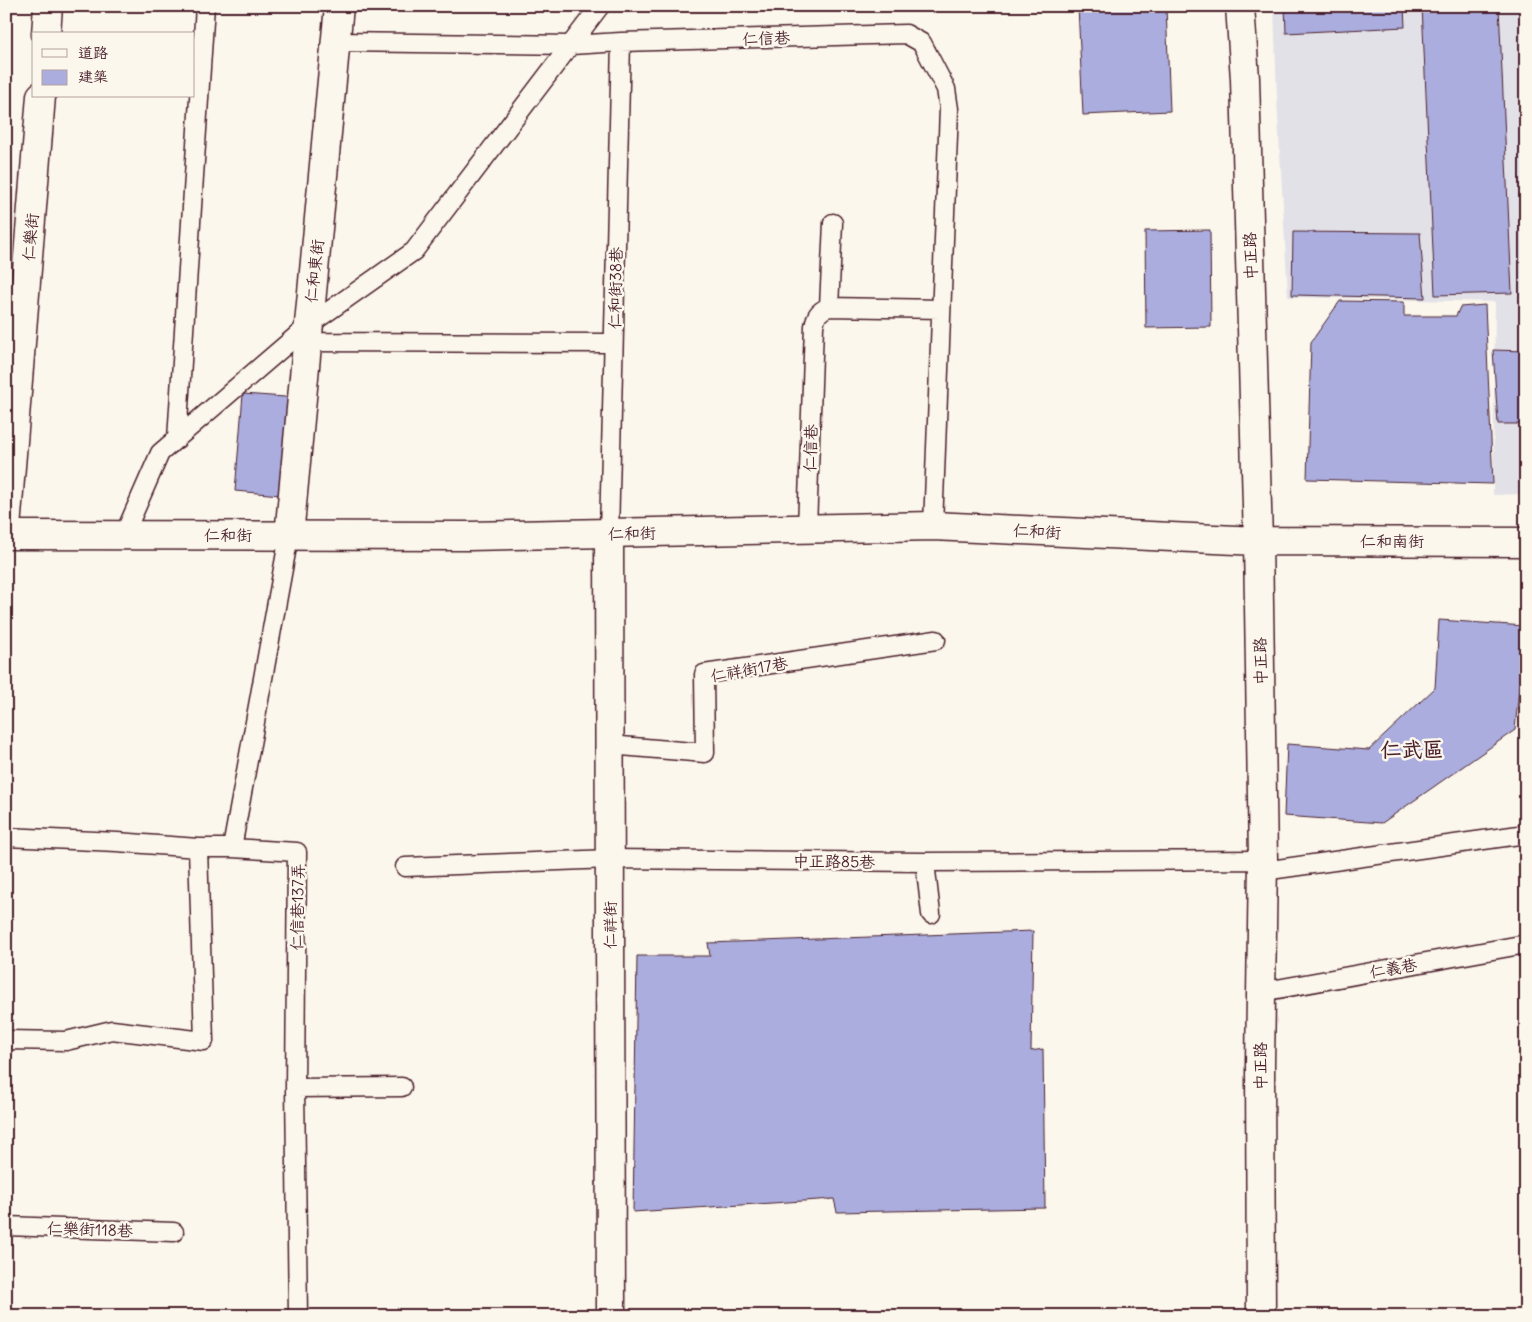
<svg xmlns="http://www.w3.org/2000/svg" width="1532" height="1322" viewBox="0 0 1532 1322" font-family="Delius,'LXGW WenKai TC',sans-serif">
  <style>
    .built { fill: #e3e1e8 }
    .building { fill: #aaadde; stroke: #4a1f2b }
    .lines { fill: none; stroke-linecap: round; stroke-linejoin: round }
    .service-casing { stroke: #4a1f2b; stroke-width: 21 }
    .minor-casing { stroke: #4a1f2b; stroke-width: 31 }
    .tertiary-casing { stroke: #4a1f2b; stroke-width: 31 }
    .service { stroke: #fbf7ec; stroke-width: 18 }
    .minor { stroke: #fbf7ec; stroke-width: 28 }
    .tertiary { stroke: #fbf7ec; stroke-width: 28 }
    .labels { text-anchor: middle; dominant-baseline: central; stroke-width: 5; stroke-linejoin: round; paint-order: stroke }
    .street-label { font-size: 16px; fill: #4a1f2b; stroke: #fbf7ec }
    .district-label { font-size: 21px; font-weight: bold; fill: #4a1f2b; stroke: #fbf7ec }
  </style>
  <rect width="100%" height="100%" fill="#fbf7ec"/>
  <filter id="ink" filterUnits="userSpaceOnUse"><feTurbulence type="fractalNoise" baseFrequency=".02" numOctaves="2"/><feDisplacementMap in="SourceGraphic" scale="10" xChannelSelector="R" yChannelSelector="G"/><feConvolveMatrix kernelMatrix="1 2 1 2 8 2 1 2 1" color-interpolation-filters="sRGB"/></filter>
  <g filter="url(#ink)">
    <!-- built -->
    <path class="built" d="M1274 6H1526V494L1493 495 1495 302 1288 297 1277 99Z"/>
    <!-- building -->
    <path class="building" d="M1078 6H1166L1170 111 1083 115Z
      M1285 6H1404L1405 27 1286 33Z
      M1422 6H1499L1512 293 1435 295Z
      M1210 230 1211 327 1146 328 1145 231Z
      M1293 232 1420 233 1425 298 1292 295Z
      M1340 301 1404 302V316H1456L1460 307 1485 305 1493 484 1307 479 1311 342Z
      M1493 350 1526 351V424H1498Z
      M243 394 299 398 291 496 235 491Z
      M1439 620 1525 626 1515 730 1382 823 1284 816 1287 744 1369 750 1435 688Z
      M1033 931 1031 1051 1043 1049 1045 1208 837 1212 834 1199 633 1212 637 956H710L708 943Z"/>
    <g class="lines">
      <defs>
        <path id="service" d="M336 42 571 45 621 42 906 34 922 43 946 89 949 109 933 526
          M829 307 833 223
          M307 342 613 343
          M177 439 205 6
          M807 529 814 326C816 316 818 311 829 307L941 309
          M609 534 621 42
          M124 535 160 453 309 325 414 251 600 6
          M289 536 232 848 297 852 295 1088 298 1316
          M609 745 705 753 704 674 936 640
          M6 837 117 842 198 848H232
          M925 862 931 914
          M405 867 610 859 925 862 1263 860
          M1263 871 1526 834
          M1261 992 1526 944
          M6 1040 66 1041 112 1030 204 1041 198 848
          M295 1088 402 1087
          M6 1226 174 1232"/>
        <path id="minor" d="M46 34 48 6
          M6 528 41 96
          M609 534 611 1316
          M289 536 339 6"/>
        <path id="tertiary" d="M1240 6 1245 79 1258 541 1263 860 1260 1064 1261 1316
          M6 535 469 536 933 526 1258 541 1526 542"/>
      </defs>
      <!-- service casing -->
      <use href="#service" class="service-casing"/>
      <!-- minor casing -->
      <use href="#minor" class="minor-casing"/>
      <!-- tertiary casing -->
      <use href="#tertiary" class="tertiary-casing"/>
      <!-- service -->
      <use href="#service" class="service"/>
      <!-- minor -->
      <use href="#minor" class="minor"/>
      <!-- tertiary -->
      <use href="#tertiary" class="tertiary"/>
    </g>
  </g>
  <g class="labels">
    <!-- street labels -->
    <g class="street-label">
      <text transform="translate(766 38) rotate(-2)">仁信巷</text>
      <text transform="translate(30 237) rotate(-85)">仁樂街</text>
      <text transform="translate(1250 256) rotate(-92)">中正路</text>
      <text transform="translate(314 271) rotate(-84)">仁和東街</text>
      <text transform="translate(615 288) rotate(-89)">仁和街38巷</text>
      <text transform="translate(810 448) rotate(-88)">仁信巷</text>
      <text transform="translate(1037 531) rotate(3)">仁和街</text>
      <text transform="translate(632 533) rotate(-1)">仁和街</text>
      <text x="228" y="535">仁和街</text>
      <text x="1392" y="541">仁和南街</text>
      <text transform="translate(1260 661) rotate(-91)">中正路</text>
      <text transform="translate(749 669) rotate(-10)">仁祥街17巷</text>
      <text transform="translate(834 861) rotate(1)">中正路85巷</text>
      <text transform="translate(297 907) rotate(-89)">仁信巷137弄</text>
      <text transform="translate(610 925) rotate(-90)">仁祥街</text>
      <text transform="translate(1393 968) rotate(-10)">仁義巷</text>
      <text transform="translate(1260 1066) rotate(-90)">中正路</text>
      <text transform="translate(90 1229) rotate(2)">仁樂街118巷</text>
    </g>
    <!-- district labels -->
    <g class="district-label">
      <text x="1412" y="749">仁武區</text>
    </g>
  </g>
  <!-- margin -->
  <rect width="1532" height="1322" fill="none" stroke="#fbf7ec" stroke-width="25"/>
  <rect x="12" y="12" width="1507" height="1297" fill="none" stroke="#4a1f2b" stroke-width="2" filter="url(#ink)"/>
  <!-- legend -->
  <rect x="32" y="32" width="162" height="65" fill="#fbf7ec" stroke="#b4a19f"/>
  <rect x="42" y="49" width="25" height="8" fill="#fbf7ec" stroke="#b4a19f"/>
  <text x="78" y="58" font-size="15" fill="#4a1f2b">道路</text>
  <rect x="42" y="70" width="25" height="15" fill="#aaadde" stroke="#b4a19f"/>
  <text x="78" y="82" font-size="15" fill="#4a1f2b">建築</text>
</svg>
